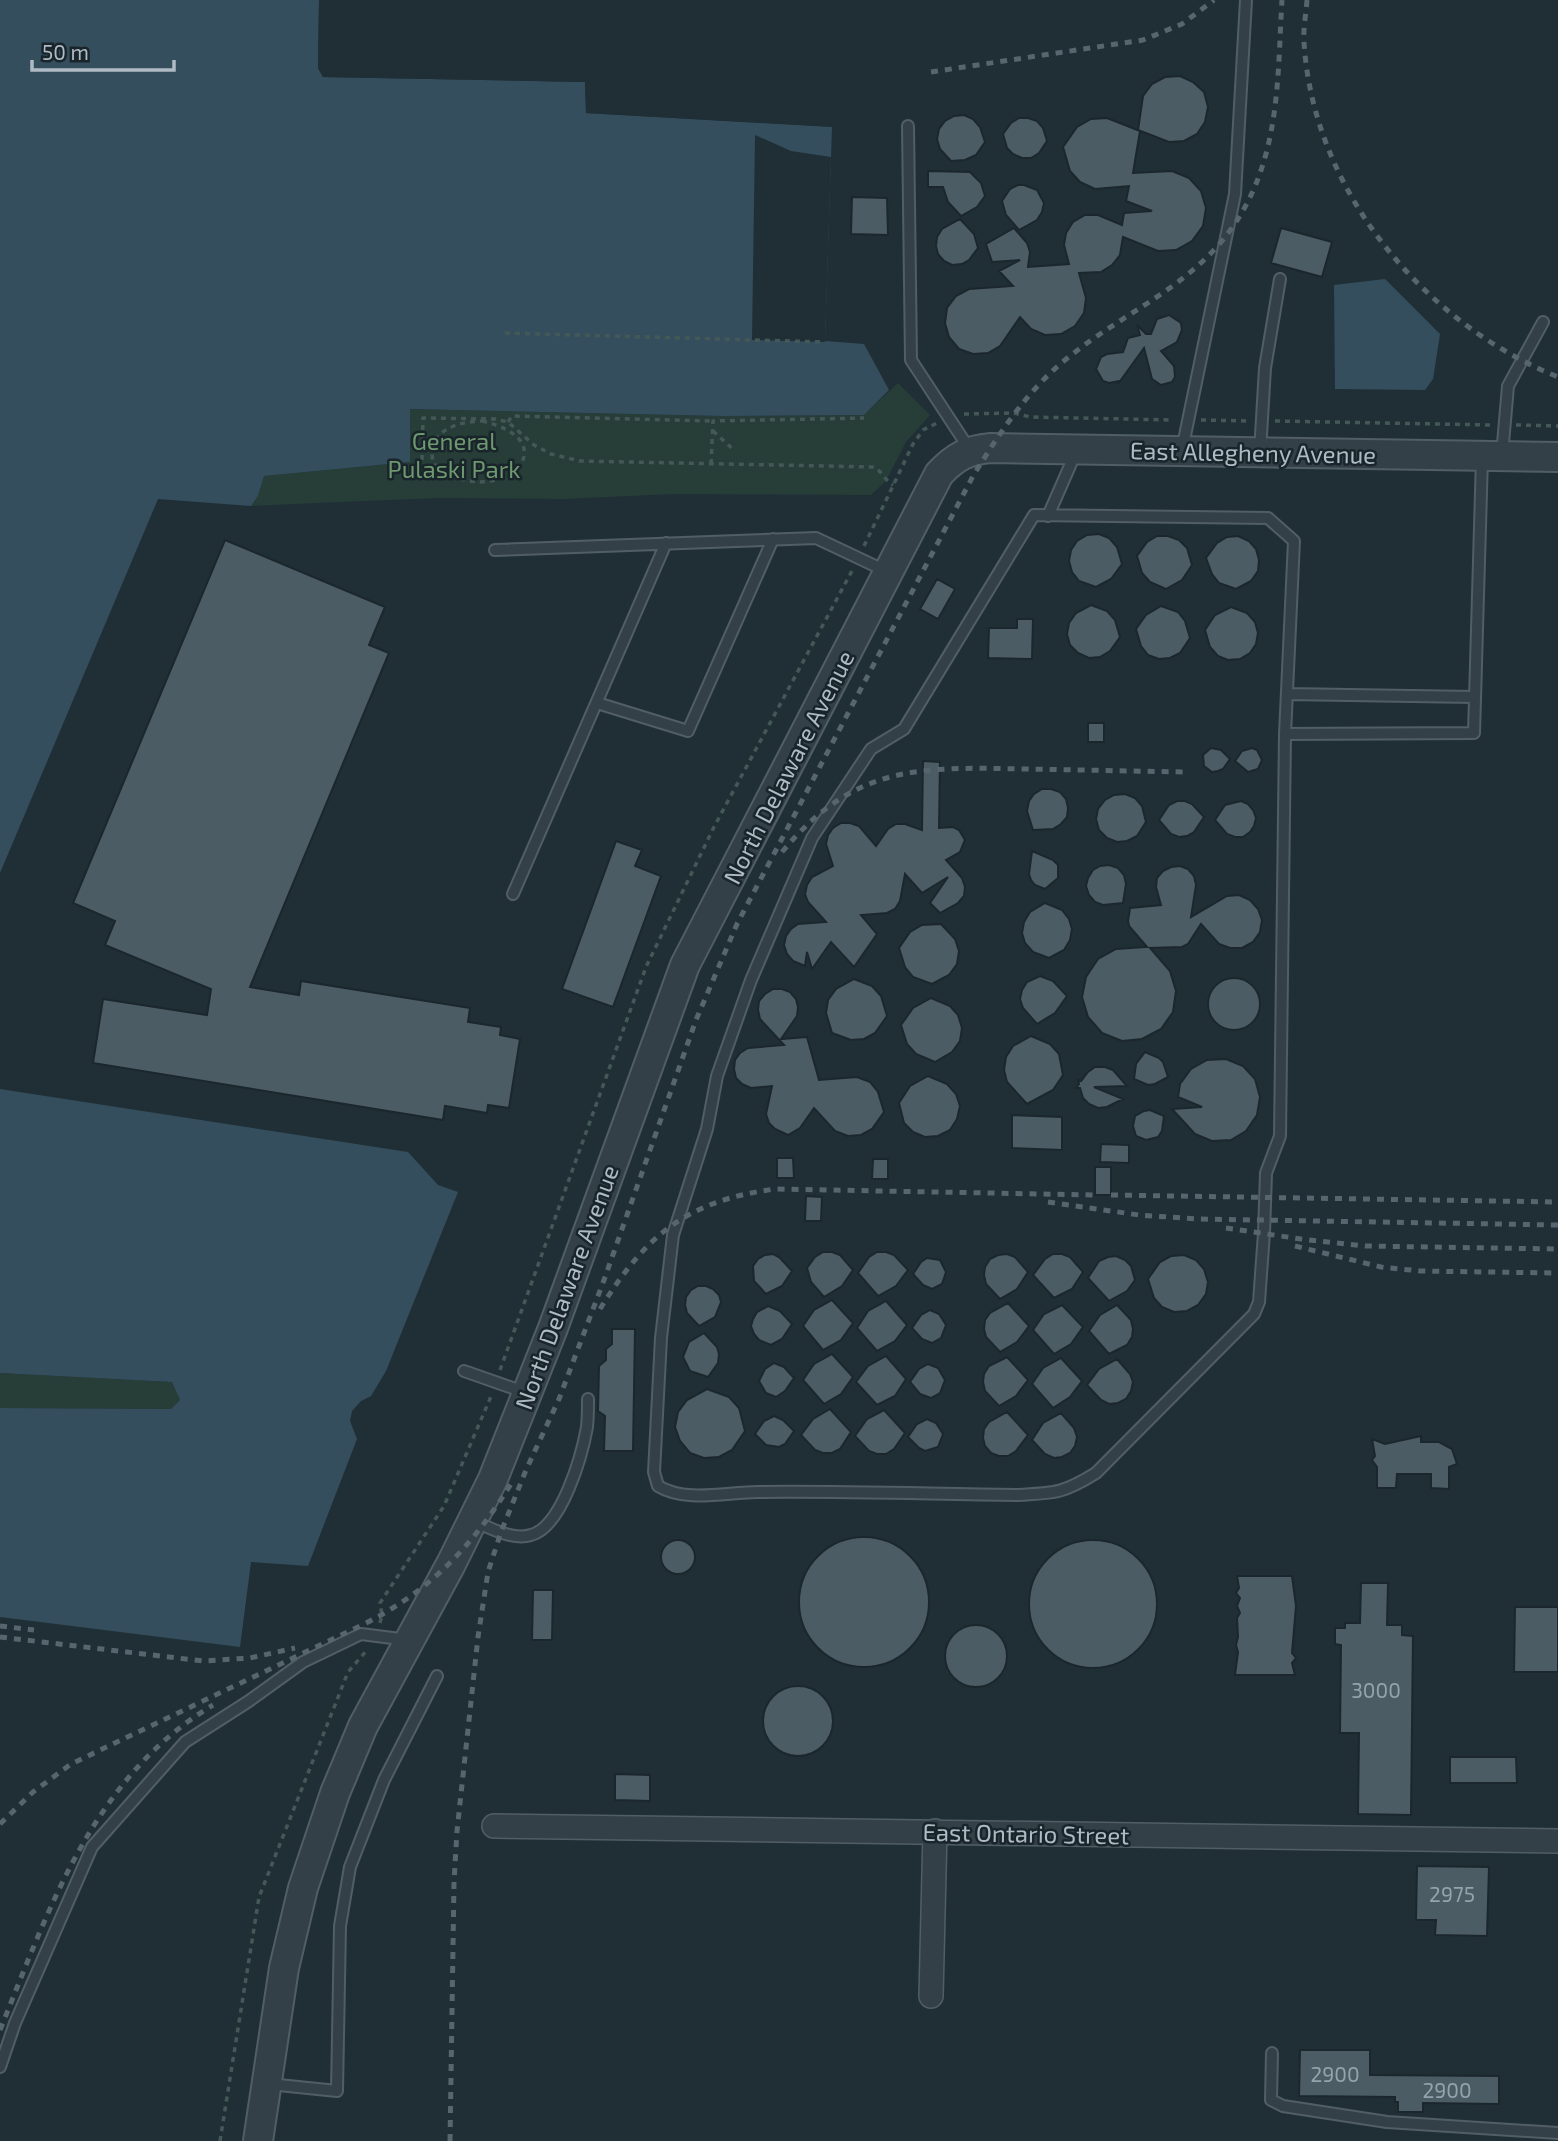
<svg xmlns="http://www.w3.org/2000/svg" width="1558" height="2141" viewBox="0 0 1558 2141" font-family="'Exo 2',sans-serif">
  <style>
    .green { fill: #263d38 }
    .water { fill: #344e5d }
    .pier { fill: #202f36 }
    .building { fill: #4b5c65; stroke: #1b272d; stroke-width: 2 }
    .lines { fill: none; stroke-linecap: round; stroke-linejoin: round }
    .service-casing { stroke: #515e65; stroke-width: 14 }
    .minor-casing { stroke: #515e65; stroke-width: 26 }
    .tertiary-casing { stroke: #515e65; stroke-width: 32 }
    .path { stroke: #445957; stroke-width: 3.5; stroke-dasharray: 5 5; stroke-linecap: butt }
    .service { stroke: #344047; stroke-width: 10 }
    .minor { stroke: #344047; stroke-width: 23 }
    .tertiary { stroke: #344047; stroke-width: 28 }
    .rail { stroke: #56656e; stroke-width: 5; stroke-dasharray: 7 7; stroke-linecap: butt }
    .labels { text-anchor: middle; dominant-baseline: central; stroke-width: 5; stroke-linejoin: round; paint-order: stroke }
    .number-label { font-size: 21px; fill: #95a3ac }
    .park-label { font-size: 24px; fill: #6e986f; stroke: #19252b }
    .street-label { font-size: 24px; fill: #aebbc4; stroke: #19252b }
  </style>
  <rect width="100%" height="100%" fill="#202f36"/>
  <!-- green -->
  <path class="green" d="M898 383 930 415 906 442 886 481 871 495 675 494 563 499 438 498 251 506 258 496 264 476 410 462 409 409 722 416 864 415Z
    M0 1373 173 1382 180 1400 171 1409 0 1408Z"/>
  <!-- water -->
  <path class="water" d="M0 0H319L318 68 323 77 585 82 586 113 832 127 825 341 864 344 889 390 864 415 722 416 410 409V462L264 476 258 496 251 506 158 499 0 873Z
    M1385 279 1440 334 1433 379 1425 390 1335 389 1334 285Z
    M0 1089 408 1152 438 1185 458 1192 386 1371 371 1396 361 1401 352 1411 350 1421 357 1439 308 1566 251 1562 240 1647 0 1617V1408L171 1409 180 1400 172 1382 0 1373Z"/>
  <!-- pier -->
  <path class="pier" d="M319 0H322V68L325 73 585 79 589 82V110L832 124 836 127 586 113 585 82 323 77 318 68Z
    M755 135 791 151 831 157 825 342 752 340Z"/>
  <!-- building -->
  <path class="building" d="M1180 76 1193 82 1204 92 1208 107 1205 122 1197 134 1184 141 1169 142 1138 130 1143 96 1152 84 1165 77Z
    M964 115 973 119 980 127 985 142 976 155 965 160 951 161 940 149 937 139 939 129 945 121 954 116Z
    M1019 118H1028L1037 121 1043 128 1047 141 1039 153 1031 158H1022L1013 154 1007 148 1003 134 1011 123Z
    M1107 118 1140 131 1133 173 1172 171 1189 178 1201 191 1206 208 1203 226 1192 241 1176 250 1158 251 1123 237 1120 255 1112 265 1101 272 1079 273 1086 298 1084 313 1075 326 1061 334 1045 335 1031 329 1020 317 1000 346 988 353 973 354 959 349 949 337 945 323 947 308 956 296 969 289 1013 286 999 271 1020 260 992 262 986 244 1014 228 1027 243 1030 252 1028 267 1069 264 1064 245 1066 233 1073 222 1085 215H1098L1122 225 1124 213 1152 211 1126 201 1129 186 1095 189 1080 182 1070 171 1063 147 1077 127 1091 119Z
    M928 171 970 172 981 183 985 196 977 207 961 216 948 202 943 187H928Z
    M1018 185H1024L1037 190 1044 203 1042 212 1037 220 1019 230 1006 215 1002 201 1010 189Z
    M852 197 887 198 888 235 851 234Z
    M960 219 974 234 978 248 969 260 962 264 952 265 944 261 938 254 936 246 937 237 942 229Z
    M1281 228 1332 242 1322 277 1271 263Z
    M1169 315 1181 323 1182 330 1177 342 1161 351 1174 366 1175 377 1172 382 1161 385 1152 379 1144 348 1118 384 1119 381 1109 383 1103 381 1096 369 1101 357 1107 354 1123 352 1128 338 1140 335 1137 325 1146 334H1151L1157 319Z
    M1099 534 1109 538 1117 547 1122 564 1111 579 1096 587 1079 581 1072 572 1069 561 1071 550 1077 541 1087 535Z
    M1157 536H1168L1179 540 1187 548 1192 565 1182 580 1166 589 1150 582 1142 573 1137 556 1147 542Z
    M1238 536 1249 541 1256 549 1259 560 1258 571 1251 581 1236 589 1219 583 1212 574 1206 558 1217 543 1227 537Z
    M225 540 385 607 369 645 389 653 250 987 299 995 301 981 470 1008 468 1022 501 1027 500 1035 520 1039 509 1108 488 1105 487 1113 445 1106 443 1120 93 1063 103 999 207 1015 211 989 105 945 115 921 73 903Z
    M937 579 955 589 938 619 920 609Z
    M1091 605 1107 611 1115 620 1120 637 1110 651 1100 657 1089 658 1078 653 1070 645 1067 634 1069 623 1076 613Z
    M1161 606 1178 612 1185 621 1190 638 1180 653 1170 658 1159 659 1148 655 1141 646 1136 629 1146 615Z
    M1231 607 1247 613 1255 622 1258 633 1256 644 1250 653 1240 659 1228 660 1218 656 1210 647 1205 630 1215 615Z
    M1017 619H1033L1032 659 988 658 989 628H1017Z
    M1088 723H1104V742H1088Z
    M1211 748 1221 750 1230 759 1223 769 1218 771 1212 772 1204 766 1203 755Z
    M1252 748 1257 750 1262 760 1258 769 1248 772 1235 761 1242 751Z
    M923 761 940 762 939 828 953 827 959 830 965 840 960 852 946 860 962 878 965 887 964 896 958 903 940 913 930 903 948 877 922 893 905 874 900 901 895 909 887 913 861 915 877 934 854 967 831 942 812 969 807 952 805 966 793 961 787 954 784 945 786 936 791 929 798 924 826 922 808 902 805 894 807 885 812 877 833 866 826 844 828 835 833 828 841 823H850L859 826 876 846 888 829 896 824H905L922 830Z
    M1042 789H1051L1060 792 1066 799 1068 808 1067 817 1061 824 1053 829 1033 830 1027 811 1029 801 1034 794Z
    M1125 794 1135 798 1142 806 1146 822 1137 836 1127 841 1117 842 1107 838 1099 830 1096 819 1098 809 1105 800 1114 795Z
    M1177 801H1185L1192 804 1204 817 1194 832 1187 836 1179 837 1171 834 1159 820 1169 805Z
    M1241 801 1248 804 1253 810 1256 818 1254 826 1250 832 1243 837H1235L1227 834 1215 820 1225 805Z
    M616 841 642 850 635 866 661 876 613 1007 562 989Z
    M1032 851 1053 860 1058 865V878L1045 889 1035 885 1031 880 1029 874Z
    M1109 865 1118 868 1124 875 1126 884 1123 903 1103 905 1095 902 1089 895 1086 886 1088 878 1093 870 1100 866Z
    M1180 866 1188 869 1194 876 1196 885 1191 917 1227 896 1239 895 1250 900 1258 909 1262 920 1260 932 1253 942 1242 948H1230L1219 944 1201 924 1188 944 1182 947 1150 948 1170 971 1176 991 1173 1012 1161 1029 1142 1039 1122 1041 1102 1033 1088 1017 1082 997 1086 977 1098 959 1116 949 1147 947 1129 926 1128 921 1130 908 1161 905 1156 887 1157 878 1163 871 1171 867Z
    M1045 903 1062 910 1069 919 1072 929 1070 940 1064 950 1049 958 1033 952 1025 943 1022 933 1024 922 1030 912Z
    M941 924 955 939 959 951 957 964 949 975 932 984 913 977 905 967 899 948 910 932 922 925Z
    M1040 976 1053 981 1067 996 1055 1013 1037 1024 1023 1008 1020 999 1022 990 1027 982Z
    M1208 1004a26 26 0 1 1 52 0a26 26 0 1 1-52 0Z
    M854 979 872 986 881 996 887 1016 875 1033 864 1039 851 1040 832 1033 826 1013 828 1000 836 989Z
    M773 989H782L790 992 796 999 798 1007 797 1016 781 1039 807 1037 819 1080 857 1077 870 1082 878 1092 884 1112 872 1129 861 1135 848 1136 835 1131 814 1108 800 1128 788 1135 775 1129 769 1123 766 1114 772 1086 751 1088 742 1084 736 1078 734 1069 735 1060 740 1053 748 1048 784 1045 760 1019 758 1010 759 1001 765 994Z
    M931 998 950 1006 958 1015 962 1028 960 1041 952 1052 935 1062 916 1054 907 1044 901 1025 913 1008Z
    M1031 1036 1050 1044 1059 1054 1063 1075 1053 1090 1027 1104 1007 1082 1004 1070 1006 1057 1013 1046Z
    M1145 1052 1159 1058 1163 1062 1168 1077 1155 1084 1148 1085 1134 1079 1136 1064Z
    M1226 1059 1243 1066 1255 1079 1260 1097 1257 1115 1246 1131 1231 1140 1212 1141 1195 1134 1172 1109 1202 1107 1178 1097 1180 1084 1191 1069 1207 1060Z
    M1095 1067H1105L1113 1070 1127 1086 1094 1087 1123 1099 1107 1107 1098 1108 1089 1104 1083 1098 1080 1088H1076L1079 1084 1078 1080 1081 1081 1088 1072Z
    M928 1076 947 1084 956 1094 960 1106 957 1119 950 1130 938 1136 925 1137 913 1132 904 1123 899 1103 910 1086Z
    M1150 1110 1164 1116 1162 1131 1158 1137 1146 1140 1136 1136 1133 1126 1135 1116 1144 1111Z
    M1012 1115 1062 1117V1150L1012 1148Z
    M1101 1144 1129 1145V1163L1100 1162Z
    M777 1158H793L794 1178H777Z
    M873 1159H888V1179H872Z
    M1095 1167H1111V1195H1095Z
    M806 1196 822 1197 821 1221H805Z
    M823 1252H832L840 1255 853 1270 842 1286 824 1297 811 1282 807 1268 815 1257Z
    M877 1252H886L894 1255 908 1270 896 1286 878 1296 858 1273 869 1257Z
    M773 1254 780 1258 792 1271 782 1286 766 1294 754 1281 753 1266 758 1259 765 1255Z
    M1007 1254 1015 1257 1028 1272 1017 1289 1000 1299 986 1284 984 1275 985 1267 990 1259 998 1255Z
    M1053 1254H1062L1070 1257 1083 1272 1072 1289 1054 1298 1033 1275 1045 1259Z
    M1184 1255 1196 1260 1204 1269 1208 1282 1206 1294 1198 1305 1187 1311 1174 1312 1162 1307 1154 1298 1148 1279 1160 1262 1171 1256Z
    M1116 1256 1125 1260 1131 1266 1135 1280 1127 1291 1109 1301 1088 1278 1099 1261 1108 1257Z
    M927 1258 940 1260 946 1272 942 1284 932 1289 923 1285 913 1274 921 1262Z
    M698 1286H706L713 1289 719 1295 721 1302 715 1317 699 1326 687 1313 685 1305 686 1297 691 1290Z
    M832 1300 853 1323 841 1340 823 1350 803 1326 814 1310Z
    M886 1301 907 1325 895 1341 877 1351 857 1328 868 1311Z
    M1008 1303 1029 1326 1017 1342 1000 1352 986 1337 984 1329 985 1320 990 1313Z
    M1062 1305 1083 1327 1071 1344 1054 1354 1033 1330 1044 1314Z
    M1117 1305 1131 1320 1133 1329 1132 1337 1127 1345 1109 1354 1089 1331 1100 1315Z
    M768 1306 780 1311 792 1324 782 1339 771 1345 759 1340 754 1334 751 1326 753 1319 757 1312Z
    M930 1310 939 1314 946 1325 941 1338 932 1343 922 1339 912 1328 921 1315Z
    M612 1329H635L633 1451H604L605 1416 598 1411 599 1366 606 1360V1349L612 1344Z
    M704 1333 717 1347 719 1354 718 1363 708 1377 690 1371 683 1357 689 1342Z
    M832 1354 853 1377 841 1394 824 1404 803 1380 814 1364Z
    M886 1356 906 1379 895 1396 877 1405 856 1382 868 1366Z
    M1007 1357 1028 1380 1016 1396 999 1406 985 1391 983 1382 984 1374 989 1366Z
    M1061 1358 1082 1381 1070 1397 1053 1408 1032 1384 1043 1368Z
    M1117 1359 1130 1374 1133 1382 1131 1391 1126 1399 1118 1403 1109 1404 1101 1400 1087 1385 1099 1369Z
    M774 1363 784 1367 794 1378 785 1391 776 1397 766 1393 759 1381 765 1369Z
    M928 1364 938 1368 945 1380 940 1393 931 1398 920 1394 910 1382 919 1369Z
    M707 1389 729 1397 739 1408 745 1431 732 1450 719 1457 704 1458 690 1453 680 1441 675 1427 678 1412 687 1400Z
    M830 1409 851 1432 840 1449 832 1453H823L815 1450 801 1435 813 1419Z
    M884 1410 905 1433 894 1449 886 1454H877L869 1451 855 1436 867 1419Z
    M1007 1412 1028 1435 1016 1451 1008 1456H999L991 1453 985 1446 983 1438 984 1429 989 1422Z
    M1061 1413 1074 1428 1077 1437 1075 1446 1070 1453 1062 1457 1054 1458 1045 1454 1032 1440 1043 1423Z
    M774 1416 783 1420 794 1431 785 1444 779 1447 766 1445 755 1434 764 1421Z
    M927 1419 936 1423 943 1434 938 1447 925 1451 919 1448 908 1437 917 1424Z
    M1421 1436V1442H1439L1452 1449 1457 1464 1449 1467V1489L1431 1488V1474H1397L1396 1488H1377V1467L1372 1460 1375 1456 1372 1439 1385 1444Z
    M799 1602a65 65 0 1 1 130 0a65 65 0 1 1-130 0Z
    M661 1557a17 17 0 1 1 34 0a17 17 0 1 1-34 0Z
    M1029 1604a64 64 0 1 1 128 0a64 64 0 1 1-128 0Z
    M1237 1576H1292L1296 1606 1292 1653 1296 1658 1292 1663 1295 1675H1235L1238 1652 1236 1645 1238 1637 1237 1618 1240 1613 1237 1606 1240 1598 1236 1593 1239 1588Z
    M1361 1583H1388L1387 1625H1402V1635L1413 1636 1411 1815 1358 1814 1359 1733H1340L1341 1645 1335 1644V1628H1345V1623H1360Z
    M533 1590H553L552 1640H532Z
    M1515 1607H1558V1672H1514Z
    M945 1656a31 31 0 1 1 62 0a31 31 0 1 1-62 0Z
    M763 1721a35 35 0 1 1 70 0a35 35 0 1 1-70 0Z
    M1450 1757H1516L1517 1783H1450Z
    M615 1774 650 1775V1801L615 1800Z
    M1417 1866 1489 1867 1487 1936 1435 1935 1436 1920H1416Z
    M1300 2050H1370V2075L1499 2076V2104L1423 2103V2112H1398V2102H1395V2097L1299 2096Z"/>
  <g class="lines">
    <defs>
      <path id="service" d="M908 126 911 360 970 450
        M1182 450 1235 194 1246 0
        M1260 452 1265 368 1280 279
        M1502 455 1508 386 1543 322
        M1034 515 1268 518 1294 541 1285 734 1280 1136 1266 1173 1264 1233 1259 1302 1254 1314 1096 1473C1062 1494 1055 1493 1016 1495 930 1494 844 1491 758 1492 726 1492 686 1503 658 1486L654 1472 661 1338 673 1235 707 1129 717 1076 751 980 812 838 871 749 904 729Z
        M1048 516 1076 452
        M495 550 816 538 888 572
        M1287 694 1474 697
        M597 703 688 731 773 539
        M1285 734 1474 733 1482 458
        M513 894 666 543
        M464 1371 524 1392
        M473 1521C489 1527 512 1541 531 1535 562 1527 582 1455 587 1427 588 1418 588 1408 588 1399
        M1272 2053 1271 2100 1283 2106 1387 2122 1558 2133
        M0 2067 15 2023 92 1847 185 1742 249 1701 303 1662 361 1634 408 1640
        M269 2084 337 2091 340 1926 350 1867 384 1780 437 1676"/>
      <path id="minor" d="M494 1826 1558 1841
        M931 1996 935 1831"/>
      <path id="tertiary" d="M258 2141 284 1968 303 1888 335 1793 363 1726 451 1564 493 1479 553 1328 685 965 939 474C955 457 967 450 991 448L1558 457"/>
    </defs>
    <!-- service casing -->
    <use href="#service" class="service-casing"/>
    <!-- minor casing -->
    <use href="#minor" class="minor-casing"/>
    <!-- tertiary casing -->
    <use href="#tertiary" class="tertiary-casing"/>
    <!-- path -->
    <path class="path" d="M505 333 825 342
      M964 414 1014 413 1030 417 1173 420
      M1201 420 1250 421
      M482 421C576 443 493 516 433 463 427 431 455 422 482 421Z
      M1275 421 1491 425
      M508 422 512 416 713 421
      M1516 425 1558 426
      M713 431 735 451
      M422 460 423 418 495 419 508 422 534 445 551 454 580 461 874 467C883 472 884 480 893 485
      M711 464 713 421 864 418
      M864 546 913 444 923 430 937 423
      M500 1370 646 967 714 827 853 569
      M380 1623 382 1615 380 1603 444 1506 492 1394
      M220 2141 259 1897 348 1672 368 1649"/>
    <!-- service -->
    <use href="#service" class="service"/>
    <!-- minor -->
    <use href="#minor" class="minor"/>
    <!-- tertiary -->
    <use href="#tertiary" class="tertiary"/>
    <!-- rail -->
    <path class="rail" d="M1307 0C1306 14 1303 29 1304 42 1313 191 1424 323 1558 377
      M931 72 1143 40 1182 24 1214 0
      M782 852C855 764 919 767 1026 769 1079 770 1132 771 1185 772
      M1111 1195 1558 1202
      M1048 1202 1139 1215 1197 1219 1558 1225
      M1226 1228 1301 1239 1365 1246 1558 1249
      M1295 1246 1381 1267 1420 1271 1558 1273
      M600 1309C646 1235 686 1201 775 1189L1095 1195
      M0 1626 34 1630
      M0 1637 203 1661 250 1658 295 1648
      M0 1824 33 1792 71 1764 358 1627C429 1593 473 1546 514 1479
      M0 2030C50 1907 93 1777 213 1705
      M450 2141 454 1882 457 1831 478 1637 488 1572 501 1532 526 1470 559 1399 604 1280 696 1020 737 924 973 476C999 434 1026 392 1065 360 1133 304 1212 281 1252 193 1280 132 1278 65 1282 0"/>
  </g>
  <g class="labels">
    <!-- number labels -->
    <g class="number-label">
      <text x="1376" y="1689">3000</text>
      <text x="1452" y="1893">2975</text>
      <text x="1335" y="2073">2900</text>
      <text x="1447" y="2089">2900</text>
    </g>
    <!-- park labels -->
    <g class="park-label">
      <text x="454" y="440">General<tspan x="454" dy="28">Pulaski Park</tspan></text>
    </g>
    <!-- street labels -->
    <g class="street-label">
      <text transform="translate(1253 452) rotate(1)">East Allegheny Avenue</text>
      <text transform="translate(788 767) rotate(-63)">North Delaware Avenue</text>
      <text transform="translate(566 1287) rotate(-70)">North Delaware Avenue</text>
      <text transform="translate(1026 1833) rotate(1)">East Ontario Street</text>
    </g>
  </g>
  <!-- scale -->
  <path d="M32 60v10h142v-10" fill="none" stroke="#aebbc4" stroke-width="3.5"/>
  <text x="42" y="60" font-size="21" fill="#aebbc4" stroke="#19252b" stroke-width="5" paint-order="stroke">50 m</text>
</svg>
